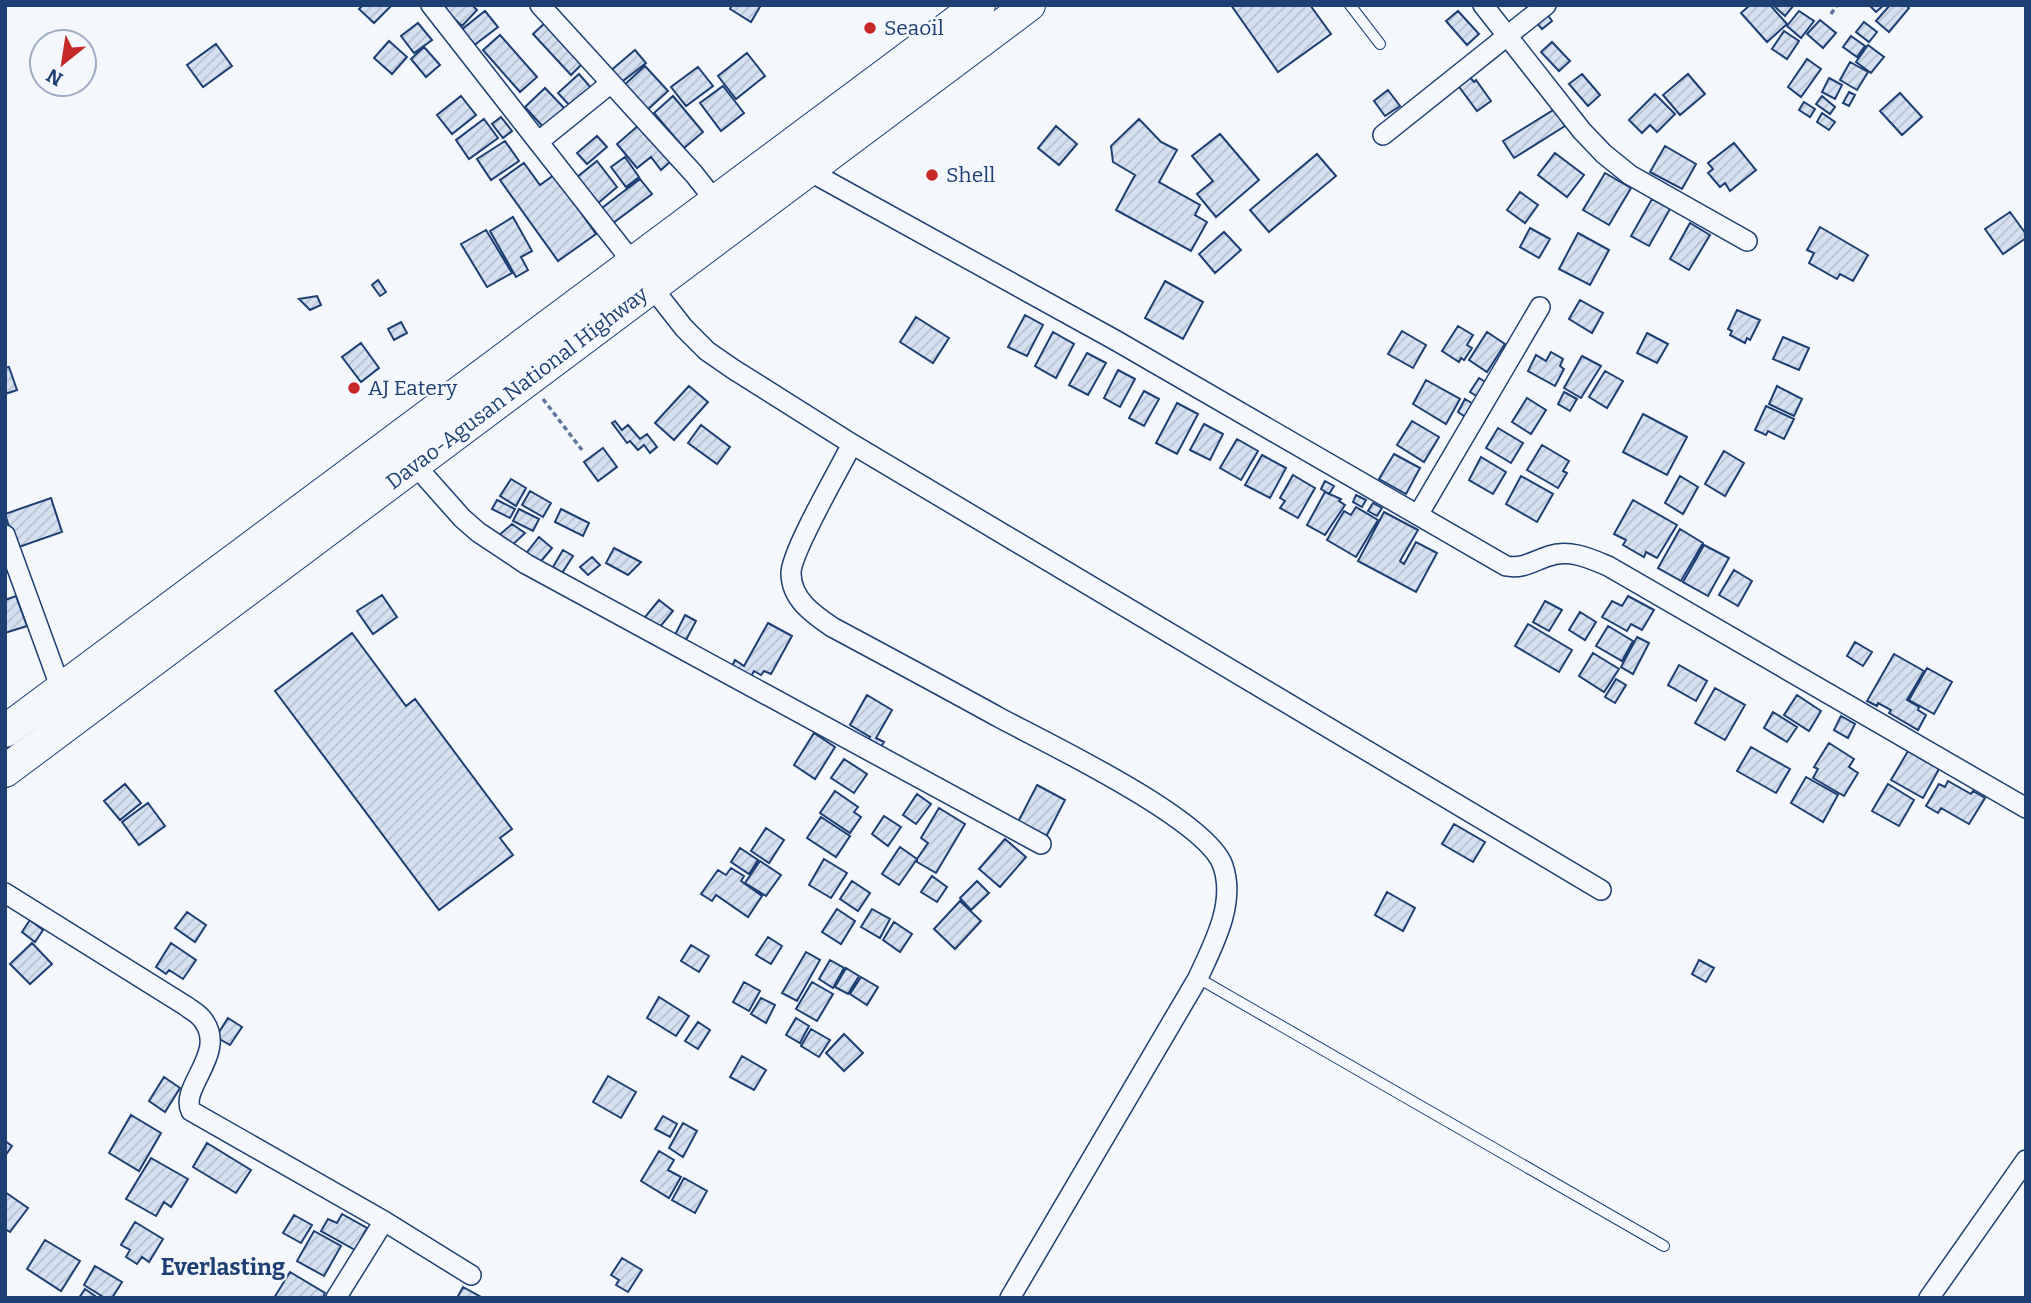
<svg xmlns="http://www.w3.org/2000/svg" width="2031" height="1303" viewBox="0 0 2031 1303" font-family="Bitter,serif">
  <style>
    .building { fill: url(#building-hatch); stroke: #1d3f73; stroke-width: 2 }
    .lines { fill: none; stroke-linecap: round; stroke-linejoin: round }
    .service-casing { stroke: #1d3f73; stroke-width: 12 }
    .minor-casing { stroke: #1d3f73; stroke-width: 22 }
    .trunk-casing { stroke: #1d3f73; stroke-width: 34 }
    .path { stroke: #5e769c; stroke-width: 3.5; stroke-dasharray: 5 3.5; stroke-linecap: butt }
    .service { stroke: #f4f7fb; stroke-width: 10 }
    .minor { stroke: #f4f7fb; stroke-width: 19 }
    .trunk { stroke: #f4f7fb; stroke-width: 32 }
    .poi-dot { fill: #c62828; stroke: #f4f7fb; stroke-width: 2.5 }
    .labels { text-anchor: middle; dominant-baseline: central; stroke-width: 5; stroke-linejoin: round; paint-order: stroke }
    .poi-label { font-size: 21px; fill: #1d3f73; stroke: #f4f7fb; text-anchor: start }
    .street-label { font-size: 21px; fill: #1d3f73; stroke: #f4f7fb }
    .neighbourhood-label { font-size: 23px; font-weight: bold; fill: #1d3f73; stroke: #f4f7fb }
  </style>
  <defs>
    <pattern id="building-hatch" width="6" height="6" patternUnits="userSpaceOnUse" patternTransform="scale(1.75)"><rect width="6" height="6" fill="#d5e0f0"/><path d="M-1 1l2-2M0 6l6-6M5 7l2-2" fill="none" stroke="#b6c1d1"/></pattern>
  </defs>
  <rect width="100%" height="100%" fill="#f4f7fb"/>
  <!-- building -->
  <path class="building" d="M363 5H392L374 23 359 9Z
    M448 5H472L477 10 462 26 444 9Z
    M732 5H761L751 22 730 9Z
    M1231 5H1310L1331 34 1278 72Z
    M1750 5H1770L1787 24 1767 42 1741 13Z
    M1773 5H1794L1785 16Z
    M1869 5H1884L1876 12Z
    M1890 5H1906L1909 8 1889 32 1876 21Z
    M485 11 498 27 473 46 461 30Z
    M1458 11 1479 34 1467 45 1446 21Z
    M1799 11 1814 21 1801 38 1787 26Z
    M1547 14 1552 21 1542 29 1536 22Z
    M1820 20 1836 33 1823 48 1807 34Z
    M546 22 584 62 571 75 533 34Z
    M1864 22 1877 32 1869 42 1856 32Z
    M418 23 432 40 414 53 401 36Z
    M1784 31 1799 41 1787 59 1772 49Z
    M500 35 537 77 520 92 483 50Z
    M1851 36 1865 46 1857 57 1843 47Z
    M389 41 407 57 392 74 374 58Z
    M1552 42 1570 61 1559 71 1541 52Z
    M216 44 232 66 203 87 187 65Z
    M1868 45 1884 57 1871 73 1856 62Z
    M424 47 440 65 426 77 411 59Z
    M635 50 646 63 619 84 609 72Z
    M747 53 765 76 736 99 718 76Z
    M1807 59 1821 69 1801 97 1788 87Z
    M1850 62 1868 72 1857 90 1840 80Z
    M645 66 668 91 645 112 622 87Z
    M698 67 713 86 686 106 671 87Z
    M579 74 592 89 571 107 558 93Z
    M1582 74 1600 95 1588 106 1569 84Z
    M1688 74 1705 94 1680 115 1663 95Z
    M1469 76 1474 82 1476 80 1491 101 1477 111 1457 84Z
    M1829 78 1842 85 1835 99 1822 92Z
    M723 86 744 113 721 131 700 103Z
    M545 88 566 110 545 129 525 107Z
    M1388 90 1400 106 1385 116 1374 101Z
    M1849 92 1855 95 1849 106 1843 103Z
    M1900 93 1922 117 1902 135 1880 111Z
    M1655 94 1675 114 1657 132 1650 125 1642 133 1629 120Z
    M461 96 476 115 452 134 437 115Z
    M673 96 703 132 684 148 654 113Z
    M1822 96 1835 107 1830 114 1816 104Z
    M1804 102 1815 109 1810 117 1799 110Z
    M1555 109 1565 126 1514 158 1503 141Z
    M1822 113 1835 122 1829 130 1817 122Z
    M501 117 512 131 503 138 492 124Z
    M484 119 498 138 469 159 456 140Z
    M1139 119 1161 142 1177 150 1159 182 1200 205 1195 215 1207 222 1191 251 1116 210 1135 175 1113 162 1111 146Z
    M639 125 670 162 661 170 651 157 637 168 617 144Z
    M1056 126 1077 144 1059 165 1038 148Z
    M1220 134 1259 180 1216 217 1197 194 1213 181 1192 156Z
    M597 136 607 147 587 164 577 153Z
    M505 141 519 161 491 180 477 159Z
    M1734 143 1756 170 1730 191 1725 183 1720 187 1708 173 1713 169 1708 163Z
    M1665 146 1696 164 1682 189 1650 172Z
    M1555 153 1584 175 1567 197 1538 175Z
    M1317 154 1336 176 1269 232 1250 210Z
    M625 157 639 177 626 187 611 167Z
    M597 161 617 187 597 204 576 178Z
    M524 163 540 185 554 175 596 234 558 261 500 180Z
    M1605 173 1631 188 1609 225 1583 210Z
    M640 179 652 194 613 223 602 208Z
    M1520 192 1538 205 1525 223 1507 210Z
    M1652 199 1670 209 1649 246 1631 236Z
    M2010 212 2026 234V238L2003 254 1985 229Z
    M513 217 532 251 521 257 528 270 516 277 490 231Z
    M1690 223 1710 235 1689 270 1670 259Z
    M1820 227 1868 255 1853 281 1840 274 1837 279 1809 263 1814 253 1807 250Z
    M1530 228 1550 239 1539 258 1520 247Z
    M486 230 512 273 487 287 461 244Z
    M1224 232 1241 250 1215 273 1199 254Z
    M1578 233 1609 250 1590 285 1559 269Z
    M378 280 386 292 380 296 372 285Z
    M1165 281 1203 302 1183 339 1145 318Z
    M317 296 321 305 310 310 299 299Z
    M1580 300 1603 313 1592 333 1569 319Z
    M1737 310 1760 320 1750 340 1747 338 1745 343 1730 335 1732 331 1728 329Z
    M1025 315 1043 325 1027 356 1008 347Z
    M916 317 949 338 933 363 900 342Z
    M401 322 407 333 394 340 388 329Z
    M1458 326 1473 335 1467 345 1472 348 1464 360 1461 358 1459 362 1442 351Z
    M1402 331 1426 345 1413 368 1388 354Z
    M1053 332 1074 344 1056 378 1035 366Z
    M1487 332 1505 344 1487 372 1469 360Z
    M1647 333 1668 344 1657 363 1637 353Z
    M1783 337 1809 348 1799 370 1773 359Z
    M361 343 379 368 361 382 342 357Z
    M1551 352 1563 359 1560 366 1564 369 1555 386 1528 371 1536 355 1546 361Z
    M1087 353 1106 363 1088 395 1069 385Z
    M1582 356 1601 366 1581 398 1564 388Z
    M9 367 17 390 5 394V368Z
    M1118 370 1135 379 1120 407 1104 398Z
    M1605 371 1623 381 1607 408 1589 397Z
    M1479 378 1487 383 1478 397 1470 392Z
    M1426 380 1460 399 1446 424 1413 404Z
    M689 386 708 402 674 440 655 423Z
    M1777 386 1802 399 1794 416 1769 404Z
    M1144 391 1159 399 1144 426 1129 418Z
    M1564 392 1577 399 1570 411 1558 404Z
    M1527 398 1546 410 1531 434 1512 422Z
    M1465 399 1475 405 1467 418 1458 412Z
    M1177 403 1198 414 1177 454 1156 443Z
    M1766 406 1794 419 1784 439 1768 431 1766 435 1755 430Z
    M1643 414 1687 437 1667 475 1623 452Z
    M615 421 622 430 628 425 640 439 647 434 657 447 650 453 644 445 638 450 630 441 627 443 612 423Z
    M1412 421 1439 437 1424 462 1397 445Z
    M1204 424 1223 434 1210 460 1190 450Z
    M701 425 730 447 717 464 688 443Z
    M1498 428 1523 443 1511 463 1486 448Z
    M1237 439 1258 451 1241 480 1220 468Z
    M1542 445 1569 461 1563 471 1567 473 1558 488 1527 470Z
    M603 448 617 467 598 481 584 462Z
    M1724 451 1744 463 1725 496 1705 484Z
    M1394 454 1420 468 1406 494 1379 479Z
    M1262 455 1286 468 1270 498 1245 485Z
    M1481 457 1506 472 1493 494 1469 480Z
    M1293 475 1315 488 1298 518 1280 508 1285 501 1280 498Z
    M1521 476 1553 494 1537 522 1506 504Z
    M1680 476 1698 487 1683 514 1665 503Z
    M511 479 526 488 516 506 500 496Z
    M1325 481 1334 486 1329 494 1321 489Z
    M530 491 551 503 543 517 522 505Z
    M1325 492 1341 499 1339 501 1345 505 1325 535 1307 525Z
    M1356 495 1366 500 1362 507 1353 502Z
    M51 498 62 532 16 548 5 514Z
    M497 500 515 509 510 518 492 509Z
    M1633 500 1677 525 1657 558 1646 552 1644 557 1623 545 1626 540 1614 534Z
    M1373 503 1382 508 1377 516 1368 511Z
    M1356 507 1378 520 1356 557 1327 540 1344 511 1351 515Z
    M519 509 539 519 533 531 513 521Z
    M561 509 589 523 583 536 555 522Z
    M1384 512 1418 530 1400 561 1404 564 1416 542 1437 553 1416 592 1358 561Z
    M512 524 525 533 508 549 497 537Z
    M1680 529 1703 543 1681 581 1658 568Z
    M539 537 552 548 537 566 524 556Z
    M1704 545 1729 558 1708 596 1683 582Z
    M614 548 641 562 628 575 606 563Z
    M563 550 573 556 562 573 553 567Z
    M592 557 600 565 588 575 580 567Z
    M1734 570 1752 581 1738 606 1719 595Z
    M382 595 397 617 373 634 357 611Z
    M16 596 27 626 5 633V600Z
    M1628 596 1654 610 1642 630 1631 624 1627 631 1602 617 1612 601 1622 606Z
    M659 600 673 611 659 628 645 617Z
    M1545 601 1562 610 1549 631 1533 622Z
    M1580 612 1596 622 1585 640 1569 630Z
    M685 615 696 621 686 640 675 635Z
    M768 623 792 636 771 674 764 671 761 675 754 671 748 682 729 672 735 660 744 666Z
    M1528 624 1572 650 1559 672 1515 646Z
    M1608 626 1633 641 1622 661 1596 646Z
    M352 633 406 706 415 699 512 829 500 838 513 855 439 910 275 691Z
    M1637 637 1649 643 1633 674 1621 667Z
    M1855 642 1872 652 1863 666 1847 656Z
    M1593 653 1619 669 1604 692 1579 676Z
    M1894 654 1924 671 1907 700 1919 707 1918 710 1926 715 1918 730 1889 713 1891 710 1878 703 1877 706 1867 701Z
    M1679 665 1707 681 1696 701 1668 685Z
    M1927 668 1952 682 1934 714 1909 700Z
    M1616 679 1626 685 1615 703 1605 697Z
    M1715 688 1745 705 1725 740 1695 723Z
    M867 695 892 710 876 738 884 742 878 752 866 745 870 737 850 725Z
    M1797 695 1821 711 1809 731 1784 715Z
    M1773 712 1797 727 1787 742 1764 728Z
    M1841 716 1855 724 1848 738 1834 730Z
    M814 733 835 747 815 779 794 765Z
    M1829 743 1854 759 1849 767 1858 773 1844 796 1813 778 1818 769 1814 767Z
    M1751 747 1790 769 1776 793 1737 771Z
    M1908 751 1939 769 1923 798 1891 780Z
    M844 759 867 774 854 793 831 778Z
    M1806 777 1838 795 1823 822 1791 803Z
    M1948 781 1971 794 1973 791 1985 798 1969 824 1941 808 1938 813 1926 806 1939 784 1945 787Z
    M125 784 141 803 120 820 104 801Z
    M1888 784 1914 800 1899 826 1872 811Z
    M1037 785 1065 800 1045 839 1017 824Z
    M835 791 858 807 854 812 861 817 850 833 820 813Z
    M917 794 931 804 916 824 903 815Z
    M148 803 165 826 139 845 122 822Z
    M939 808 965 824 936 873 917 862V859L928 843 921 838Z
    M884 816 901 827 888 846 872 834Z
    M821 817 850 836 836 857 807 838Z
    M1454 824 1485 842 1473 862 1442 844Z
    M766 828 784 840 769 863 751 851Z
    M1005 839 1026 857 1000 887 979 869Z
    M900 847 917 859 899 885 882 874Z
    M740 848 758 860 749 874 731 862Z
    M824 859 847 873 831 898 809 885Z
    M760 861 781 875 766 896 745 883Z
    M731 868 744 876 741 881 762 896 748 917 716 895 712 901 701 894 718 870 726 875Z
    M932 876 947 887 937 902 921 892Z
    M852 881 870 893 858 911 840 899Z
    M977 881 989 893 971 910 960 898Z
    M1387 892 1415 908 1403 931 1375 915Z
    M960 901 981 921 955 949 934 929Z
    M837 909 855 921 841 944 822 932Z
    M872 909 890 919 880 938 861 927Z
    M187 912 206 925 195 942 175 928Z
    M30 920 43 930 35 942 22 932Z
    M894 922 912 934 900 952 883 940Z
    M768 937 782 946 771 964 756 955Z
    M32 943 52 964 30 984 10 964Z
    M171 943 196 960 183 979 169 970 166 974 156 967Z
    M691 945 709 956 699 972 681 961Z
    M806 952 820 960 797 1001 782 993Z
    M830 960 844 968 833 988 819 979Z
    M1699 960 1714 968 1706 982 1692 974Z
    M846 968 859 976 848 994 835 987Z
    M861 977 878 987 867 1005 850 994Z
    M744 982 760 991 749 1011 733 1002Z
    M812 982 833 994 817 1021 796 1009Z
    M659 997 689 1016 676 1036 647 1018Z
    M761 998 775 1005 766 1023 751 1014Z
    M228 1018 242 1027 230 1045 216 1037Z
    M796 1018 809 1026 800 1043 786 1035Z
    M698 1022 710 1030 698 1049 685 1041Z
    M811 1029 830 1040 819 1057 801 1046Z
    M844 1034 863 1053 844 1071 826 1053Z
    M742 1056 766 1070 754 1090 730 1077Z
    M608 1076 636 1092 621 1118 593 1102Z
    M164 1077 180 1088 165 1112 149 1101Z
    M131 1115 161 1133 139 1171 109 1153Z
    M663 1116 677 1124 670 1137 655 1129Z
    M683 1123 697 1131 683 1157 669 1148Z
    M5 1141 12 1146 5 1156Z
    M207 1143 251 1170 236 1193 193 1167Z
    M659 1151 674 1160 668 1170 681 1177 669 1198 641 1181Z
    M151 1158 188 1179 171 1207 164 1202 156 1216 126 1199Z
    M684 1178 707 1191 695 1213 672 1200Z
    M5 1192 28 1208 10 1232 5 1229Z
    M342 1214 367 1228 355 1250 321 1231 328 1219 337 1223Z
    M294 1215 312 1225 301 1243 283 1233Z
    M135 1222 163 1239 149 1262 142 1257 137 1264 126 1257 130 1250 121 1245Z
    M314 1231 341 1246 324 1276 297 1261Z
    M45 1240 80 1261 61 1291 27 1269Z
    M622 1258 642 1270 628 1292 616 1285 619 1280 611 1275Z
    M95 1266 122 1282 112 1298H105L84 1285Z
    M290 1272 325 1293 323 1298H274Z
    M463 1287 481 1297 457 1298Z
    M85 1289 98 1298H79Z"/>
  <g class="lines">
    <defs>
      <path id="service" d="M1350 5 1380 44
        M1198 978 1664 1246"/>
      <path id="minor" d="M431 5 684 328 707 351 733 369 852 444 1601 890
        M540 5 694 174 716 202
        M1483 5 1582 131 1604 154 1630 175 1747 241
        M1383 135 1546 5
        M538 142 611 83
        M804 164 809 171 1115 340 1506 566C1524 569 1533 561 1549 556 1569 549 1589 558 1608 566L2026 808
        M852 444C840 468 791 552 791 573 791 599 813 614 832 627 888 657 944 687 1000 718 1047 743 1208 820 1223 866 1236 904 1213 945 1198 978L1010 1298
        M415 465 462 518 478 532 526 564 1041 844
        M1418 515 1540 307
        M5 535 61 689
        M5 893 186 1006C191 1010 199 1014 203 1020 228 1053 179 1087 191 1111L384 1221 471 1275
        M336 1298 384 1221
        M1929 1298 2026 1160"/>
      <path id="trunk" d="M5 731 979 5
        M5 771 1029 5"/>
    </defs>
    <!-- service casing -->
    <use href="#service" class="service-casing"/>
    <!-- minor casing -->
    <use href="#minor" class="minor-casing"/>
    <!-- trunk casing -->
    <use href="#trunk" class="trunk-casing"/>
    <!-- path -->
    <path class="path" d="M1831 14 1837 5
      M543 399 582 450"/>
    <!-- service -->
    <use href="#service" class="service"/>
    <!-- minor -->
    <use href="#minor" class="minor"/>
    <!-- trunk -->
    <use href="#trunk" class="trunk"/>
  </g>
  <!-- markers -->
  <g class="poi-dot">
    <circle cx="870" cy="28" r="7"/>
    <circle cx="932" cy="175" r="7"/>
    <circle cx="354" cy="388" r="7"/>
  </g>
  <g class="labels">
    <!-- poi labels -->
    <g class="poi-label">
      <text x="884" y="28">Seaoil</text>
      <text x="946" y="175">Shell</text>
      <text x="368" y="388">AJ Eatery</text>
    </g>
    <!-- street labels -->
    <g class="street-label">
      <text transform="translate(517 388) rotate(-37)">Davao-Agusan National Highway</text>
    </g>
    <!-- neighbourhood labels -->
    <g class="neighbourhood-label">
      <text x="223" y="1267">Everlasting</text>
    </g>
  </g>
  <!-- border -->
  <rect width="2031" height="1303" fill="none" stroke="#1d3f73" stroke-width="14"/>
  <!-- north arrow -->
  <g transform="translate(63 63) rotate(210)"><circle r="33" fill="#f4f7fb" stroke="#9eadc5" stroke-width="2"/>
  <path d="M0-5L12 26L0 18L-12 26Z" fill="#c62828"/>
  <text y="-10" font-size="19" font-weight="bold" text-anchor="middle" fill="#1d3f73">N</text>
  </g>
</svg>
